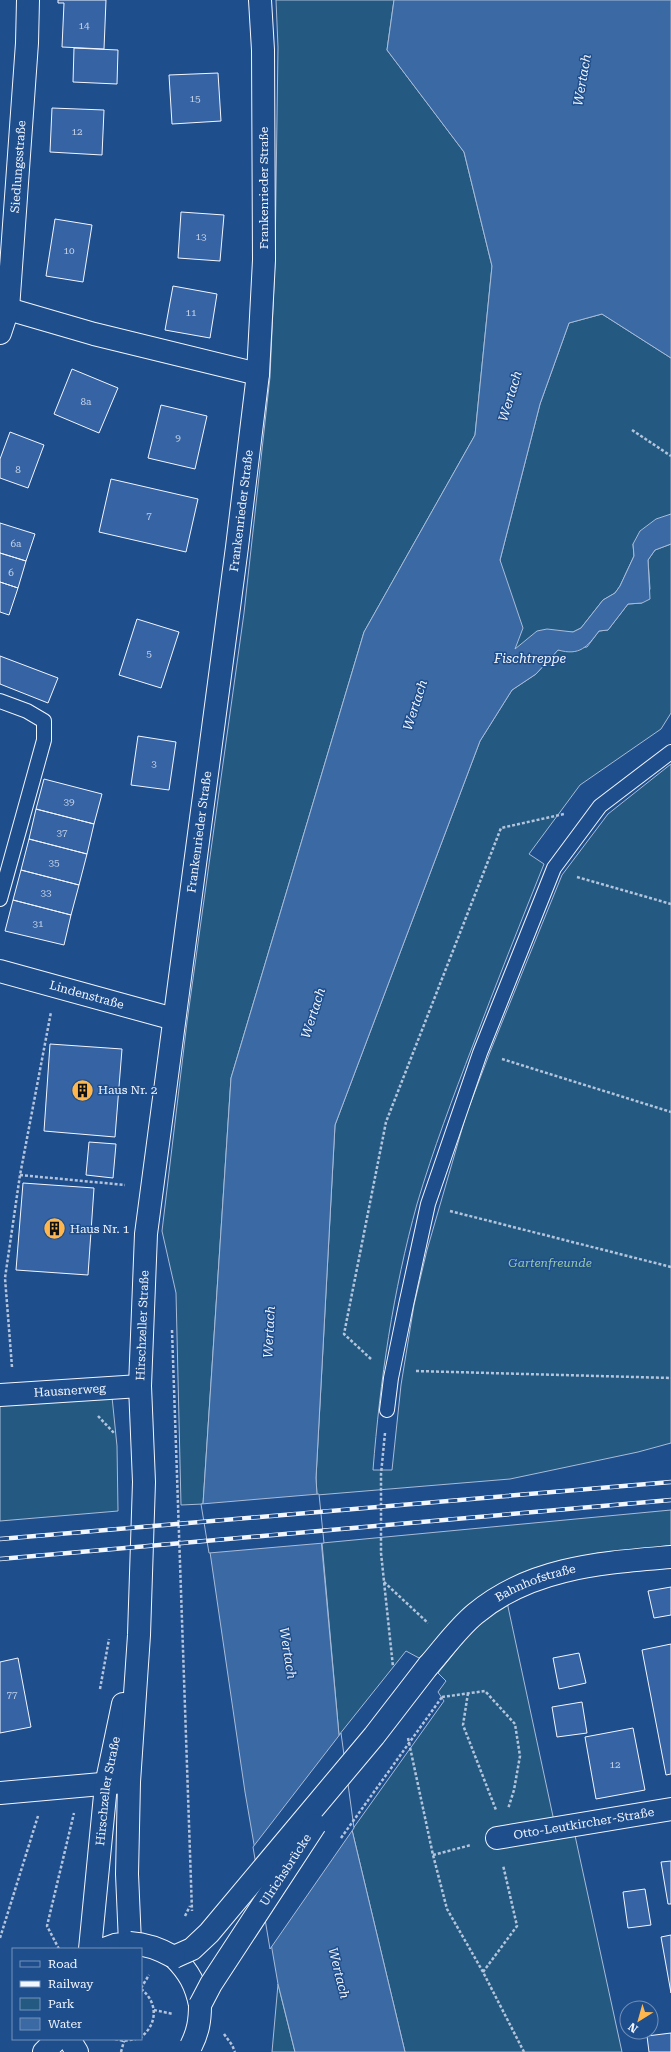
<svg xmlns="http://www.w3.org/2000/svg" width="671" height="2052" viewBox="0 0 671 2052" font-family="'Roboto Serif',serif">
  <style>
    .green { fill: #245a82; stroke: #a8bbd7 }
    .water { fill: #3b69a3; stroke: #a8bbd7 }
    .pier { fill: #1f4e8c; stroke: #a8bbd7 }
    .building { fill: #3563a3; stroke: #f2f6ff }
    .lines { fill: none; stroke-linecap: round; stroke-linejoin: round }
    .service-casing { stroke: #f2f6ff; stroke-width: 16 }
    .minor-casing { stroke: #f2f6ff; stroke-width: 24 }
    .tertiary-casing { stroke: #f2f6ff; stroke-width: 24 }
    .path { stroke: #b3c4dc; stroke-width: 2.5; stroke-dasharray: 3 2; stroke-linecap: butt }
    .service { stroke: #1f4e8c; stroke-width: 14 }
    .minor { stroke: #1f4e8c; stroke-width: 22 }
    .tertiary { stroke: #1f4e8c; stroke-width: 22 }
    .rail-casing { stroke: #f2f6ff; stroke-width: 4.5 }
    .rail { stroke: #1f4e8c; stroke-width: 3; stroke-dasharray: 9; stroke-linecap: butt }
    .minor-bridge-casing { stroke: #f2f6ff; stroke-width: 24; stroke-linecap: butt }
    .tertiary-bridge-casing { stroke: #f2f6ff; stroke-width: 24; stroke-linecap: butt }
    .path-bridge { stroke: #b3c4dc; stroke-width: 2.5; stroke-dasharray: 3 2; stroke-linecap: butt }
    .minor-bridge { stroke: #1f4e8c; stroke-width: 22 }
    .tertiary-bridge { stroke: #1f4e8c; stroke-width: 22 }
    .labels { text-anchor: middle; dominant-baseline: central; stroke-width: 3; stroke-linejoin: round; paint-order: stroke }
    .number-label { font-size: 10px; fill: #c3d1e8 }
    .street-label { font-size: 12px; fill: #f2f6ff; stroke: #1f4e8c }
    .poi-label { font-size: 12px; fill: #f2f6ff; stroke: #1f4e8c; text-anchor: start }
    .park-label { font-size: 12px; font-style: italic; fill: #97c8a6; stroke: #1f4e8c }
    .water-label { font-size: 13px; font-style: italic; fill: #f2f6ff; stroke: #1f4e8c }
  </style>
  <rect width="100%" height="100%" fill="#1f4e8c"/>
  <!-- green -->
  <path class="green" d="M276 0H394L387 50 464 152 492 266 475 435 364 632 231 1078 203 1504 181 1505 176 1293 162 1231 187 1022 244 613 270 377 275 261 278 47Z
    M602 314 671 358V514L633 544 634 556 620 586 615 593 603 600 581 628 573 632H561L514 650 500 560 540 404 569 323Z
    M671 544V713L661 729 580 785 529 854 544 864C520 924 496 984 473 1045 453 1097 433 1150 417 1204 393 1291 380 1381 373 1470H392L401 1385 414 1305 427 1250 466 1115 490 1052 562 875 608 814 671 764V1443L638 1452 510 1479 317 1495 316 1478 335 1125 480 741 512 690 536 674 558 650 587 647 599 631 608 630 628 604 642 603 650 589 648 560 655 550Z
    M112 1397 117 1446 118 1511 0 1521V1403Z
    M671 1510V1547L598 1553 544 1566 468 1609 419 1658 406 1651 339 1735 322 1543Z
    M507 1602 557 1835 574 1831 622 2052H405L352 1830 444 1701 438 1692 446 1681 438 1673 479 1622Z
    M278 1984 295 2052H272Z"/>
  <!-- water -->
  <path class="water" d="M394 0H671V358L602 314 569 323 540 404 500 560 523 628 515 649 537 631 547 629 573 632 581 628 603 600 615 593 620 586 634 556 633 544 640 531 656 519 671 514V544L655 550 648 560 650 599 642 603 628 604 608 630 599 631C587 647 580 656 558 650L536 674 512 690 480 741 335 1125 316 1478 317 1495 339 1735 352 1830 405 2052H295L278 1984 245 1792 203 1504 231 1078 364 632 475 435 492 266 464 152 387 50Z"/>
  <!-- pier -->
  <path class="pier" d="M319 1494 324 1543 209 1553 201 1504Z
    M341 1733 354 1828 270 1949 253 1847Z"/>
  <!-- building -->
  <path class="building" d="M58 0H106L104 49 62 47 64 3H58Z
    M74 48 118 50 117 84 73 82Z
    M218 73 221 121 172 124 169 75Z
    M52 108 104 110 102 155 50 152Z
    M181 212 224 215 220 261 178 258Z
    M55 219 92 225 83 282 46 276Z
    M173 286 217 294 210 338 165 330Z
    M72 369 118 388 99 433 54 414Z
    M161 405 207 416 195 469 148 458Z
    M10 432 44 445 28 488 0 478V459Z
    M111 479 198 499 186 552 99 532Z
    M0 523 35 534 26 561 0 553Z
    M0 553 26 561 18 588 0 582Z
    M0 582 18 588 9 615 0 612Z
    M137 619 179 632 161 688 119 675Z
    M0 656 58 678 48 703 0 684Z
    M138 736 176 742 169 790 131 785Z
    M44 779 102 794 94 824 36 809Z
    M36 809 94 824 87 854 29 839Z
    M29 839 87 854 79 885 21 870Z
    M21 870 79 885 71 915 13 900Z
    M13 900 71 915 64 945 5 931Z
    M50 1044 122 1049 115 1137 44 1131Z
    M89 1142 116 1144 113 1178 86 1175Z
    M23 1183 94 1188 88 1275 16 1270Z
    M671 1587V1615L654 1618 648 1591Z
    M671 1644V1774L666 1775 642 1650Z
    M579 1653 586 1683 559 1689 553 1658Z
    M18 1658 31 1727 0 1733V1662Z
    M582 1702 587 1733 557 1737 552 1707Z
    M633 1728 645 1790 596 1799 585 1737Z
    M671 1861V1904H668L661 1862Z
    M645 1889 651 1925 628 1928 623 1892Z
    M671 1935V1993L661 1937Z
    M671 2033V2052H649L647 2036Z"/>
  <g class="lines">
    <defs>
      <path id="service" d="M0 701 27 711 44 721V740L0 899
        M387 1410 391 1378 406 1305 428 1204 480 1053 554 868 600 806 671 752"/>
      <g id="minor">
        <path d="M8 309 94 334 258 374"/>
        <path id="s1" d="M0 333 8 309 27 43 28 0"/>
        <path id="s2" d="M0 971 174 1019"/>
        <path id="s3" d="M0 1395 140 1386"/>
        <path id="s4" d="M428 1666C443 1649 458 1628 475 1614 531 1567 602 1563 671 1557"/>
        <path d="M0 1793 124 1782"/>
        <path id="s5" d="M497 1838 671 1809"/>
        <path d="M44 2052 57 2039"/>
      </g>
      <g id="tertiary">
        <path id="s6" d="M90 1949 106 1785 123 1704"/>
        <path id="s7" d="M104 1949 115 1945 130 1943 127 1874 129 1782 139 1635 144 1482 140 1386 146 1234 237 547 258 374 264 260 263 50 260 0"/>
        <path d="M174 1957C189 1972 196 1985 200 2005"/>
        <path d="M69 2039 77 2052"/>
      </g>
    </defs>
    <!-- service casing -->
    <use href="#service" class="service-casing"/>
    <!-- minor casing -->
    <use href="#minor" class="minor-casing"/>
    <!-- tertiary casing -->
    <use href="#tertiary" class="tertiary-casing"/>
    <!-- path -->
    <path class="path" d="M632 430 671 456
      M577 877 671 904
      M502 1059 671 1112
      M20 1175 125 1185
      M450 1211 671 1267
      M172 1330 192 1911
      M371 1359 344 1334 386 1122 501 828 564 814
      M12 1367 5 1278 20 1175 51 1012
      M416 1371 671 1378
      M98 1416 114 1433
      M385 1433 381 1474V1553L393 1667
      M384 1582 428 1623
      M100 1689 109 1639
      M468 1693 463 1725 496 1810
      M442 1697 485 1691 515 1724 520 1756 514 1790 508 1809
      M408 1738 433 1855 447 1909 483 1972 524 2052
      M433 1855 471 1845
      M185 1916 190 1906
      M0 1938 38 1816
      M59 1949 47 1926 74 1813
      M483 1972 517 1926 503 1865
      M141 1988 149 1975
      M141 1989C158 2002 158 2024 141 2037
      M154 2010 173 2014
      M224 2034 232 2045 235 2052
      M115 2039 124 2041 136 2039
      M121 2052 124 2041"/>
    <!-- service -->
    <use href="#service" class="service"/>
    <!-- minor -->
    <use href="#minor" class="minor"/>
    <!-- tertiary -->
    <use href="#tertiary" class="tertiary"/>
    <defs>
      <path id="rail" d="M0 1539 671 1482
        M0 1559 671 1500"/>
    </defs>
    <!-- rail casing -->
    <use href="#rail" class="rail-casing"/>
    <!-- rail -->
    <use href="#rail" class="rail"/>
    <defs>
      <g id="minor-bridge">
        <path d="M174 1957 192 1949 209 1933 374 1736 428 1666"/>
        <path id="s8" d="M200 2005 211 1984 315 1825"/>
      </g>
      <path id="tertiary-bridge" d="M130 1943C147 1944 160 1949 174 1957
        M191 2046C198 2032 200 2021 200 2005"/>
    </defs>
    <!-- minor-bridge casing -->
    <use href="#minor-bridge" class="minor-bridge-casing"/>
    <!-- tertiary-bridge casing -->
    <use href="#tertiary-bridge" class="tertiary-bridge-casing"/>
    <!-- path-bridge -->
    <path class="path-bridge" d="M341 1838 442 1697"/>
    <!-- minor-bridge -->
    <use href="#minor-bridge" class="minor-bridge"/>
    <!-- tertiary-bridge -->
    <use href="#tertiary-bridge" class="tertiary-bridge"/>
  </g>
  <!-- icons -->
  <defs>
    <symbol id="building-disc" viewBox="-11 -11 22 22"><circle r="9.5" fill="#ffb74d" stroke="#1f4e8c"/><path d="M-4-6H4V6H1V3H-1V6H-4ZM-2.5-4.3h1.7v1.8h-1.7ZM.8-4.3h1.7v1.8H.8ZM-2.5-1h1.7V.8h-1.7ZM.8-1h1.7V.8H.8Z" fill="#111"/></symbol>
  </defs>
  <g fill-rule="evenodd">
    <use href="#building-disc" x="70" y="1078" width="25" height="25"/>
    <use href="#building-disc" x="42" y="1216" width="25" height="25"/>
  </g>
  <g class="labels">
    <!-- number labels -->
    <g class="number-label">
      <text x="84" y="25">14</text>
      <text x="195" y="98">15</text>
      <text x="77" y="131">12</text>
      <text x="201" y="236">13</text>
      <text x="69" y="250">10</text>
      <text x="191" y="312">11</text>
      <text x="86" y="401">8a</text>
      <text x="178" y="437">9</text>
      <text x="18" y="469">8</text>
      <text x="149" y="515">7</text>
      <text x="16" y="543">6a</text>
      <text x="11" y="572">6</text>
      <text x="149" y="653">5</text>
      <text x="154" y="763">3</text>
      <text x="69" y="801">39</text>
      <text x="62" y="832">37</text>
      <text x="54" y="862">35</text>
      <text x="46" y="892">33</text>
      <text x="38" y="923">31</text>
      <text x="12" y="1694">77</text>
      <text x="615" y="1764">12</text>
    </g>
    <!-- street labels -->
    <g class="street-label">
      <text stroke="none"><textPath href="#s1" startOffset="168">Siedlungsstraße</textPath></text>
      <text transform="translate(264 188) rotate(-90)">Frankenrieder Straße</text>
      <text stroke="none"><textPath href="#s7" startOffset="1466">Frankenrieder Straße</textPath></text>
      <text stroke="none"><textPath href="#s7" startOffset="1142">Frankenrieder Straße</textPath></text>
      <text stroke="none"><textPath href="#s2" startOffset="90">Lindenstraße</textPath></text>
      <text stroke="none"><textPath href="#s7" startOffset="645">Hirschzeller Straße</textPath></text>
      <text stroke="none"><textPath href="#s3" startOffset="70">Hausnerweg</textPath></text>
      <text stroke="none"><textPath href="#s4" startOffset="139">Bahnhofstraße</textPath></text>
      <text stroke="none"><textPath href="#s6" startOffset="159">Hirschzeller Straße</textPath></text>
      <text stroke="none"><textPath href="#s5" startOffset="88">Otto-Leutkircher-Straße</textPath></text>
      <text stroke="none"><textPath href="#s8" startOffset="160">Ulrichsbrücke</textPath></text>
    </g>
    <!-- poi labels -->
    <g class="poi-label">
      <text x="98" y="1090">Haus Nr. 2</text>
      <text x="70" y="1229">Haus Nr. 1</text>
    </g>
    <!-- park labels -->
    <g class="park-label">
      <text x="550" y="1263">Gartenfreunde</text>
    </g>
    <!-- water labels -->
    <g class="water-label">
      <text transform="translate(582 80) rotate(-80)">Wertach</text>
      <text transform="translate(510 396) rotate(-73)">Wertach</text>
      <text x="530" y="658">Fischtreppe</text>
      <text transform="translate(415 705) rotate(-72)">Wertach</text>
      <text transform="translate(313 1013) rotate(-72)">Wertach</text>
      <text transform="translate(269 1332) rotate(-87)">Wertach</text>
      <text transform="translate(288 1653) rotate(81)">Wertach</text>
      <text transform="translate(339 1973) rotate(76)">Wertach</text>
    </g>
  </g>
  <!-- legend -->
  <rect x="12" y="1948" width="130" height="92" fill="#1f4e8c" stroke="#7391ba"/>
  <rect x="20" y="1961" width="20" height="6" fill="#1f4e8c" stroke="#7391ba"/>
  <text x="48" y="1968" font-size="12" fill="#f2f6ff">Road</text>
  <rect x="20" y="1981" width="20" height="6" fill="#f2f6ff" stroke="#7391ba"/>
  <text x="48" y="1988" font-size="12" fill="#f2f6ff">Railway</text>
  <rect x="20" y="1998" width="20" height="12" fill="#245a82" stroke="#7391ba"/>
  <text x="48" y="2008" font-size="12" fill="#f2f6ff">Park</text>
  <rect x="20" y="2018" width="20" height="12" fill="#3b69a3" stroke="#7391ba"/>
  <text x="48" y="2028" font-size="12" fill="#f2f6ff">Water</text>
  <!-- north arrow -->
  <g transform="translate(639 2020) rotate(217)"><circle r="19" fill="#1f4e8c" stroke="#7391ba"/>
  <path d="M0-3L7 15L0 10L-7 15Z" fill="#ffb74d"/>
  <text y="-6" font-size="11" font-weight="bold" text-anchor="middle" fill="#f2f6ff">N</text>
  </g>
</svg>
